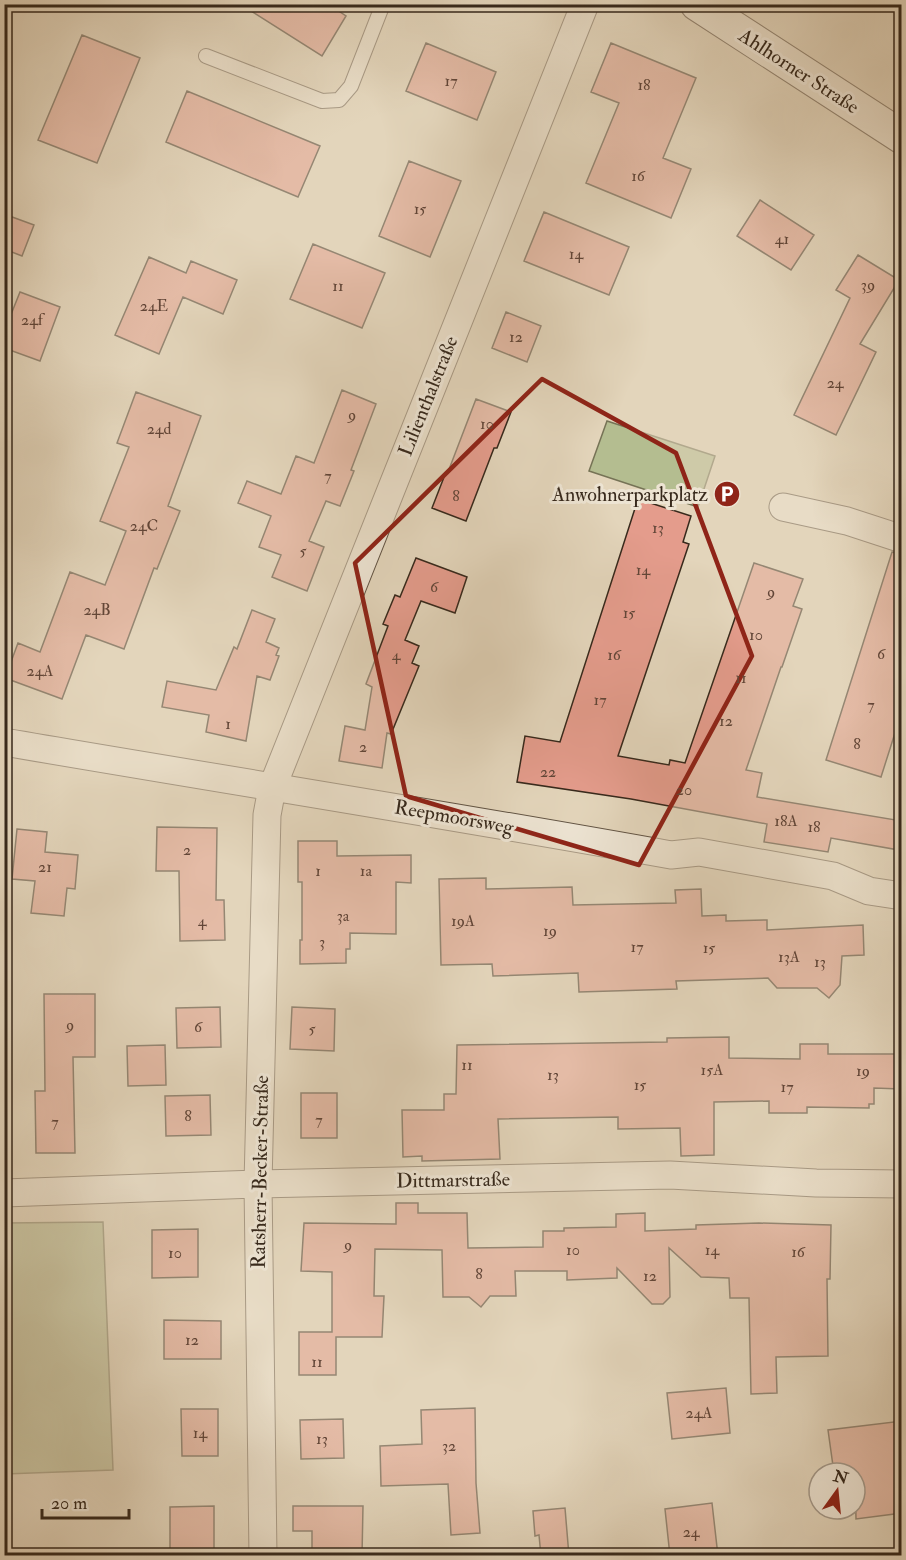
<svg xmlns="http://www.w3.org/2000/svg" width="906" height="1560" viewBox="0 0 906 1560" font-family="'IM FELL Double Pica',serif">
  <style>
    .green { fill: #b4bd90; stroke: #767356; stroke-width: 1.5 }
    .building { fill: #e49c8c; stroke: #37291c; stroke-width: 1.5 }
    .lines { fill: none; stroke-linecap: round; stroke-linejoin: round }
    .lane-casing { stroke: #625444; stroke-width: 16 }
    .street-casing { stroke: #625444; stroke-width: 29 }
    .secondary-casing { stroke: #37291c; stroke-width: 35 }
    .lane { stroke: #ede4d3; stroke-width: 14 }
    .street { stroke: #ede4d3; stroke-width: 27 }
    .secondary { stroke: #ede4d3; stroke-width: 33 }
    .marked { fill: none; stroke: #8f2418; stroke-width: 4.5; stroke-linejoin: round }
    .labels { text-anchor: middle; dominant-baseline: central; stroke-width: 6; stroke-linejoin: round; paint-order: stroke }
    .number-label { font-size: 16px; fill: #624638 }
    .street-label { font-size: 20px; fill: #37291c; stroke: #ede4d3 }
    .poi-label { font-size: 20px; fill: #37291c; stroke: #ede4d3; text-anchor: end }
  </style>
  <rect width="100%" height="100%" fill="#e3d5bb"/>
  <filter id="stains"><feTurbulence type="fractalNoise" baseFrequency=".00333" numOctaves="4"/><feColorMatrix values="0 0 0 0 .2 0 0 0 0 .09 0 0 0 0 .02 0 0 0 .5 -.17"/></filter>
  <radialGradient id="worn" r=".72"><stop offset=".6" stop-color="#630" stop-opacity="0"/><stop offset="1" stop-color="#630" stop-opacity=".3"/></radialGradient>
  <!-- green -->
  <path class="green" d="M607 421 715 456 698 507 589 471Z
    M103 1222 113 1470 5 1474V1223Z"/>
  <!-- building -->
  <path class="building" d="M240 4H328L346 16 322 56Z
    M82 35 140 58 97 163 38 140Z
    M426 43 496 72 477 120 406 91Z
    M611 43 696 78 663 158 691 169 671 218 586 183 619 103 591 92Z
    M187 91 320 146 298 197 166 142Z
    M409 161 461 181 430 257 379 236Z
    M760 200 814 235 791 270 737 236Z
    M544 212 629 247 609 295 524 261Z
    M4 214 34 225 22 256 4 249Z
    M313 244 385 273 362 328 290 299Z
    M858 255 899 280 860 344 876 352 836 435 794 415 850 298 836 290Z
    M149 257 186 273 191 261 237 280 223 314 183 297 159 354 115 335Z
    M20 292 60 307 40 361 4 348V332Z
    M506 312 541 326 527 362 492 348Z
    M342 390 376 404 351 470 354 471 340 506 326 501 309 541 324 547 307 591 272 577 281 555 259 547 271 516 238 503 247 481 281 494 296 456 314 463Z
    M136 392 201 416 168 506 180 511 157 569 154 568 124 649 86 635 62 699 5 678 18 643 40 652 70 572 105 585 126 531 100 521 129 447 117 443Z
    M476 399 511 412 497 448H494L466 521 432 508 446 472H448Z
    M638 499 691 516 683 542 689 544 618 756 669 765 670 760 685 763 754 563 803 579 793 606 802 609 782 667H781L746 770 762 773 757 797 902 821 899 850 831 838 828 852 764 842 767 824 631 799 517 782 525 736 560 742Z
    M892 552 902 554V735L895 733 881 777 826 760Z
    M416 558 467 577 455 613 421 601 405 640 419 646 412 663 419 666 391 734 387 733 382 768 339 761 345 726 365 730 372 687 366 684 388 626 383 624 395 595 400 597Z
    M252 610 275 619 266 642 279 648 276 655 279 656 270 680 257 676 246 741 206 732 209 715 162 707 167 681 216 690 234 647 237 649Z
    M157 827 217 828 216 900H224L225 940 180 941 179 871H156Z
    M17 829 47 832 45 852 78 855 75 889 67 888 64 916 31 913 35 881 12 879Z
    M298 841H337V856L411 855V883L396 882V934L350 933V949H346V963L300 964V940H302V882H298Z
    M486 878V889L572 887 573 905 676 903 675 890 701 889 702 916 726 915V921L767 920V930L863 925 864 955 842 956 840 985 829 998 817 988H777L768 978 676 981 677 989 579 992 578 973 493 976 492 964 441 965 439 879Z
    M44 994H95V1057H73L75 1153H36L35 1091H45Z
    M220 1007 221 1047 177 1048 176 1008Z
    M292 1007 335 1009 334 1051 290 1049Z
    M729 1037V1058L800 1059V1044H828V1054H901V1089L874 1088V1104H869V1108L807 1107V1113H769V1101L714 1102V1155L681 1156 680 1128 618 1129V1117L498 1119 500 1159 422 1161V1156L403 1157 402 1110H444V1094H456L457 1045 667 1042V1038Z
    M165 1045 166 1085 128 1086 127 1046Z
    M301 1093H337V1138H301Z
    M210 1095 211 1135 166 1136 165 1096Z
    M396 1203H418V1213H467L468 1248 543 1247V1231H564V1228L616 1227V1214L645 1213V1231L696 1229V1225L759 1223 831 1225 830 1279H827L828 1356 776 1357 777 1393 751 1394 749 1298H730L729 1278 701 1277 669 1248 670 1297 663 1304H652L617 1268V1278L567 1280V1271H515L516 1296H490L481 1307 469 1297H443L442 1250 375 1249 374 1296H384L382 1337H336V1375H299V1332H332V1272L301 1271 304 1223 396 1224Z
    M198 1229V1277L152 1278V1230Z
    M164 1320 221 1321V1359H164Z
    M726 1388 730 1433 672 1439 667 1393Z
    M475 1408 476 1483 480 1533 451 1535 448 1484 381 1486 380 1446 422 1444 421 1410Z
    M181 1409H218V1456H182Z
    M343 1419 344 1458 301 1459 300 1420Z
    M902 1421V1513L856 1519 855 1473H834L828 1430Z
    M712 1503 718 1556H670L665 1509Z
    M214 1506V1553H170V1507Z
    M293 1506H363L362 1556H312V1531H293Z
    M565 1508 569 1556H541L539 1535 535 1536 533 1511Z"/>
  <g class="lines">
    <defs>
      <path id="lane" d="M206 56 322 101 339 100 351 86 383 4"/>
      <path id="street" d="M783 507 847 521 902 539
        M4 742C226 780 449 815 671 855L699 852 833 876 869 891 902 896
        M4 1193 258 1184 670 1175 816 1183 902 1184
        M263 1556 258 1184 267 815 272 788 585 4"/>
      <path id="secondary" d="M697 4 902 137"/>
    </defs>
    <!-- lane casing -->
    <use href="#lane" class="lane-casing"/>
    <!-- street casing -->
    <use href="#street" class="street-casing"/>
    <!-- secondary casing -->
    <use href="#secondary" class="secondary-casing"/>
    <!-- lane -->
    <use href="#lane" class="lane"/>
    <!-- street -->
    <use href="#street" class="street"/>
    <!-- secondary -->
    <use href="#secondary" class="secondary"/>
  </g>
  <!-- marked area -->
  <path d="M0 0H906V1560H0ZM542 379 676 453 752 656 639 865 406 796 355 563Z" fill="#e3d5bb" fill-opacity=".55" fill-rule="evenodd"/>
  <path class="marked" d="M542 379 676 453 752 656 639 865 406 796 355 563Z"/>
  <!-- icons -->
  <defs>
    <symbol id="parking-disc" viewBox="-11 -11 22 22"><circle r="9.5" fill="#8f2418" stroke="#ede4d3"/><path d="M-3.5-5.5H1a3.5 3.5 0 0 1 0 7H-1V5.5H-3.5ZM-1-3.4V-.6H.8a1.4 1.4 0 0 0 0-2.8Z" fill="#fff"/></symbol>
  </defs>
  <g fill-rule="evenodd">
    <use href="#parking-disc" x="712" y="479" width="30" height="30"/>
  </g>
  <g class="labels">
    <!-- number labels -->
    <g class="number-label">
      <text x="451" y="81">17</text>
      <text x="644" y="85">18</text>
      <text x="638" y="176">16</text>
      <text x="420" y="209">15</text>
      <text x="782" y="239">41</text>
      <text x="576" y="254">14</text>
      <text x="868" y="285">39</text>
      <text x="338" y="286">11</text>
      <text x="154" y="306">24E</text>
      <text x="32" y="320">24f</text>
      <text x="516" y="337">12</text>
      <text x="835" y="383">24</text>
      <text x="352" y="415">9</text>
      <text x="487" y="424">10</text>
      <text x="159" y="429">24d</text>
      <text x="328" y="476">7</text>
      <text x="456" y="496">8</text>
      <text x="144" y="526">24C</text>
      <text x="658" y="528">13</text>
      <text x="303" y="551">5</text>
      <text x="643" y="570">14</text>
      <text x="434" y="587">6</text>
      <text x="771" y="592">9</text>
      <text x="97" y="610">24B</text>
      <text x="629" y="613">15</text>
      <text x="756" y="635">10</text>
      <text x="881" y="654">6</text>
      <text x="396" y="655">4</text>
      <text x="614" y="655">16</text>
      <text x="40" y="671">24A</text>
      <text x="741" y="678">11</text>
      <text x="600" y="700">17</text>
      <text x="871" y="705">7</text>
      <text x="726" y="721">12</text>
      <text x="228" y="724">1</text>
      <text x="857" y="744">8</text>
      <text x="363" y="747">2</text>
      <text x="548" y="772">22</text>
      <text x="684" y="790">20</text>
      <text x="786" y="821">18A</text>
      <text x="814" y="827">18</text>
      <text x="187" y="850">2</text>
      <text x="45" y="867">21</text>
      <text x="318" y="871">1</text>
      <text x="366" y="871">1a</text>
      <text x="343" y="916">3a</text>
      <text x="202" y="921">4</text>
      <text x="463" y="921">19A</text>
      <text x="550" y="931">19</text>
      <text x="322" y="942">3</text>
      <text x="637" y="947">17</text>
      <text x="709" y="948">15</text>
      <text x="789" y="957">13A</text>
      <text x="820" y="962">13</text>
      <text x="70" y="1025">9</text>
      <text x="198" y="1027">6</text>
      <text x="312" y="1029">5</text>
      <text x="467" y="1065">11</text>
      <text x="712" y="1070">15A</text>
      <text x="863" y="1071">19</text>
      <text x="553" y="1075">13</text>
      <text x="640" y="1085">15</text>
      <text x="787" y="1087">17</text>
      <text x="188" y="1116">8</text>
      <text x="319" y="1120">7</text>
      <text x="55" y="1122">7</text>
      <text x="348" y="1245">9</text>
      <text x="573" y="1250">10</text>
      <text x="712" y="1250">14</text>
      <text x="798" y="1252">16</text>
      <text x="175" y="1253">10</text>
      <text x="479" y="1274">8</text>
      <text x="650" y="1276">12</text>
      <text x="192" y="1340">12</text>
      <text x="317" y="1362">11</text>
      <text x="699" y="1413">24A</text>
      <text x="200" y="1433">14</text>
      <text x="322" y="1439">13</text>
      <text x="449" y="1446">32</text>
      <text x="691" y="1532">24</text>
    </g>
    <!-- street labels -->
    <g class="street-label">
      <text transform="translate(799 71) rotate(33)">Ahlhorner Straße</text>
      <text transform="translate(428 396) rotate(-68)">Lilienthalstraße</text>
      <text transform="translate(454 817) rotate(10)">Reepmoorsweg</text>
      <text transform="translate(260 1172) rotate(-89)">Ratsherr-Becker-Straße</text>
      <text transform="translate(453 1180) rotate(-1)">Dittmarstraße</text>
    </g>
    <!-- poi labels -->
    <g class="poi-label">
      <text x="708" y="494">Anwohnerparkplatz</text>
    </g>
  </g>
  <!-- margin -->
  <rect width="906" height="1560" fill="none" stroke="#e3d5bb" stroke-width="24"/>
  <rect x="6" y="6" width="894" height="1548" fill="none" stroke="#37291c" stroke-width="3"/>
  <rect x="12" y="12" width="882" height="1536" fill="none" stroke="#37291c" stroke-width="1.5"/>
  <!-- north arrow -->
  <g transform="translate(837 1491) rotate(15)"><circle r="28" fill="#ede4d3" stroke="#a4998a" stroke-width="1.5"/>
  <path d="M0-4.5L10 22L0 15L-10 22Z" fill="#8f2418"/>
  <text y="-9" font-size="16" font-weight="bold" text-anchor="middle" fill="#37291c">N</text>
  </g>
  <!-- scale -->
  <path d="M42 1509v9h87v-9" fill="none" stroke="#37291c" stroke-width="3"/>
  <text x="51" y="1509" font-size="18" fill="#37291c" stroke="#ede4d3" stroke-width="4.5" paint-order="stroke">20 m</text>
  <rect width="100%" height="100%" filter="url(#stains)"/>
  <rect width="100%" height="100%" fill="url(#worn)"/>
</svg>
